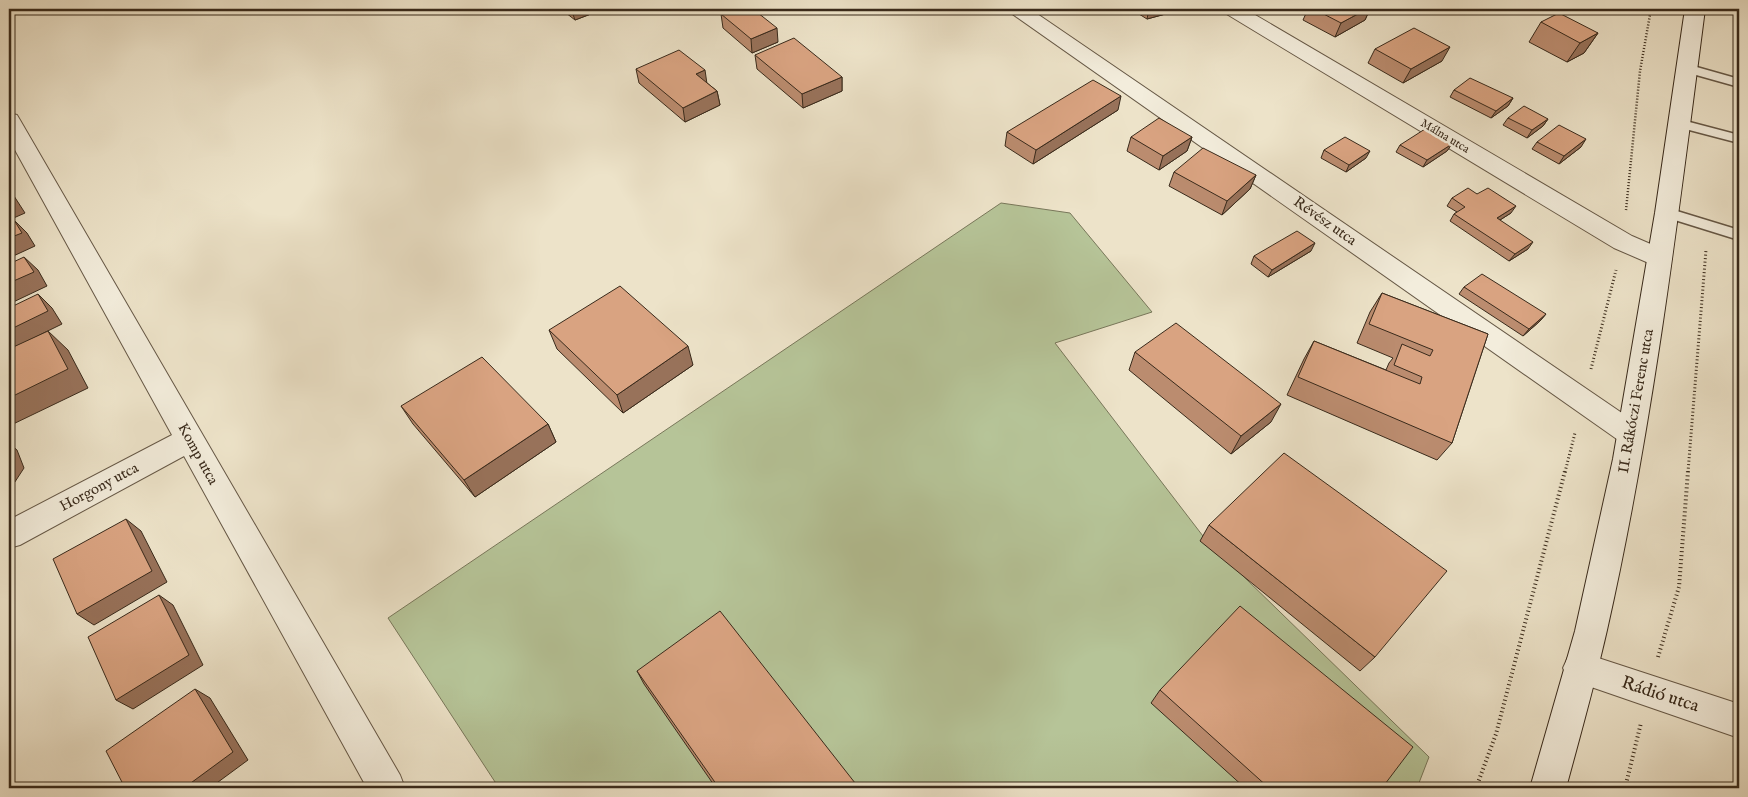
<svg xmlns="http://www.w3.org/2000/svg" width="1748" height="797" viewBox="0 0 1748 797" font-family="'IM FELL English',serif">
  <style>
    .green { fill: #b6c498; stroke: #78775a }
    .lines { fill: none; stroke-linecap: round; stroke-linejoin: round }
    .service-casing { stroke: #665846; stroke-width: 3 }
    .minor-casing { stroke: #665846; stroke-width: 2 }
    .secondary-casing { stroke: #392a1b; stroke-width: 2 }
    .path-far2 { stroke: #392a1b; stroke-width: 2.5; stroke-dasharray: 1 2; stroke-linecap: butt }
    .path-far1 { stroke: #392a1b; stroke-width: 3; stroke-dasharray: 1 2.5; stroke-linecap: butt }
    .path { stroke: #392a1b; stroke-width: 4; stroke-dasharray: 1 3; stroke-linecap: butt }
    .service { fill: #f3eddc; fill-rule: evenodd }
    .minor { fill: #f3eddc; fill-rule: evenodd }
    .secondary { fill: #f3eddc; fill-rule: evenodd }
    .wall { fill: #bb8c6f; stroke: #392a1b }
    .shaded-wall { fill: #98725a; stroke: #392a1b }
    .building { fill: #d9a381; stroke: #392a1b }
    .labels { text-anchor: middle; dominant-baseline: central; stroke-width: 5; stroke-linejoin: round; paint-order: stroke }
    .far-street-label { font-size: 12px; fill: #392a1b; stroke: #f3eddc }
    .street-label { font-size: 15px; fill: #392a1b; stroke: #f3eddc }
    .near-street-label { font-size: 18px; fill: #392a1b; stroke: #f3eddc }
  </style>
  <rect width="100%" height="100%" fill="#ede3c9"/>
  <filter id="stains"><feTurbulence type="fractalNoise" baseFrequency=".004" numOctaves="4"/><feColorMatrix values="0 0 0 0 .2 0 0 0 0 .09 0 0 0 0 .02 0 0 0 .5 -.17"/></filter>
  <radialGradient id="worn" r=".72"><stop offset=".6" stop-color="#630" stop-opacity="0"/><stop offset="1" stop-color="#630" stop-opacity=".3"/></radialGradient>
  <!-- green -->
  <path class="green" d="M1001 203 1070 213 1152 312 1055 343 1206 540 1429 757 1417 788H499L388 618Z"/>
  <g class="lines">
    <defs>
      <path id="service" d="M1686 64 1739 79V87L1682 71 1680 68Z
        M1678 119 1739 135V143L1674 126 1672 123Z
        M1667 208 1739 230V240L1662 216 1660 213 1662 210Z"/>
      <path id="minor" d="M1009 9H1030L1641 426 1645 434 1641 442 1631 446 1621 442 1011 13Z
        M1222 9H1245L1632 236 1669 252 1672 258 1669 264 1660 267 1651 264 1614 248 1225 13Z
        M9 113 17 115 20 120 400 775 405 788H367L184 456 20 545 9 548V520L172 435 9 139Z
        M1580 652 1739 704V738L1568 679 1563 668 1568 657Z"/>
      <path id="secondary" d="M1685 9H1705C1678 217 1653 426 1607 630 1595 683 1580 736 1566 788H1530L1575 631 1613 459 1655 213Z"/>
    </defs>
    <!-- service casing -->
    <use href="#service" class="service-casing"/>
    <!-- minor casing -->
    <use href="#minor" class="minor-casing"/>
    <!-- secondary casing -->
    <use href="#secondary" class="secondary-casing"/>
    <!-- path-far2 -->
    <path class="path-far2" d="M1626 210 1640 71 1651 9"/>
    <!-- path-far1 -->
    <path class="path-far1" d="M1591 369 1616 270
      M1565 472 1575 433
      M1688 472 1706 250"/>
    <!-- path -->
    <path class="path" d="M1658 657 1679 587 1688 471
      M1476 788 1496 734 1565 471
      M1625 788 1641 723"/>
    <!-- service -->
    <use href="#service" class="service"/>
    <!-- minor -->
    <use href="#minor" class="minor"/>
    <!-- secondary -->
    <use href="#secondary" class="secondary"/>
  </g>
  <!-- wall -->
  <path class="wall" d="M561 9H604L575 20Z
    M1131 9H1184L1147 19Z
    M1308 9H1370L1365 20 1335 37 1303 20Z
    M721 14 778 42 752 53 723 28Z
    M1541 22 1598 33 1584 53 1567 62 1529 42Z
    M1375 49 1442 61 1403 83 1368 63Z
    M755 55 842 77V91L803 108 757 69Z
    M636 69 707 83 717 91 720 105 685 122 639 83Z
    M1454 90 1513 98 1508 106 1491 118 1450 97Z
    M1118 110 1033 164 1005 146 1007 132Z
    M1508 118 1548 119 1543 126 1527 138 1503 125Z
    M1131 137H1192L1187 151 1159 170 1127 151Z
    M1537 142 1581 147 1559 164 1532 149Z
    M1452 144 1447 151 1423 167 1396 152 1400 145Z
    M1324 150 1366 158 1346 172 1321 158Z
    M1174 172 1256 175 1250 189 1222 215 1169 186Z
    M1477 194 1511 213 1500 220 1528 249 1509 261 1450 221 1454 214 1457 212 1447 206 1452 198Z
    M1311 251 1268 277 1251 264 1254 256Z
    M1464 287 1546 314 1540 321 1523 336 1459 294Z
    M1382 293 1488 334 1452 443 1437 460 1287 395 1304 359 1314 341 1386 370 1389 363 1393 358 1357 343 1370 312Z
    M549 330 693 365 623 413 557 349Z
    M1135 352 1271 422 1231 454 1129 370Z
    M401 406 548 424 556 442 475 497 413 424Z
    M1209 525 1375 657 1360 671 1200 541Z
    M637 671 859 788H716L644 684Z
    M1160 690 1382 788H1245L1151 703Z"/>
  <!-- shaded-wall -->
  <path class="shaded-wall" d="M302 9H311L303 12Z
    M571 9H604L575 20Z
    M1149 9H1184L1147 19Z
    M1367 9H1370L1365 20 1335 37 1341 23Z
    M777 28 778 42 752 53 751 39Z
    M1598 33 1584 53 1567 62 1580 43Z
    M1450 47 1442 61 1403 83 1411 69Z
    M705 70 707 84 696 74Z
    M842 77V91L803 108 802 94Z
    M717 91 720 105 685 122 683 108Z
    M1121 96 1118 110 1033 164 1036 150Z
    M1513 98 1508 106 1491 118 1496 111Z
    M1548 119 1543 126 1527 138 1532 130Z
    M1192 137 1187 151 1159 170 1163 156Z
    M1586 139 1581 147 1559 164 1564 156Z
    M1452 144 1447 151 1423 167 1427 160Z
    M1370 151 1366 158 1346 172 1349 165Z
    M1256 175 1250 189 1222 215 1227 201Z
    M9 190 14 196 25 213 9 220Z
    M1516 206 1511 213 1492 225 1497 218Z
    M14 220 27 233 35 246 9 258V238Z
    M1533 242 1528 249 1509 261 1515 254Z
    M1315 243 1311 251 1268 277 1272 270Z
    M24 257 38 270 47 286 9 304V283Z
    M38 294 52 308 62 324 9 350V330Z
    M1546 314 1540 321 1523 336 1529 329Z
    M48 331 68 350 88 388 9 426V398Z
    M688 346 693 365 623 413 617 395Z
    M1281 404 1271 422 1231 454 1241 436Z
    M548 424 556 442 475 497 464 480Z
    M9 443 17 450 24 468 9 491Z
    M126 519 141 531 167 582 94 625 77 614Z
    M159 595 173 605 203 665 133 709 116 700Z
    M195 689 210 698 248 760 210 788H184Z
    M238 784 247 788H240Z"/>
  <!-- building -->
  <path class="building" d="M734 9H753L777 28 751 39 721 14Z
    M1314 9H1367L1341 23Z
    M1559 13 1598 33 1580 43 1541 22Z
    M1414 28 1450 47 1411 69 1375 49Z
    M794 38 842 77 802 94 755 55Z
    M679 50 705 70 696 74 717 91 683 108 636 69Z
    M1470 78 1513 98 1496 111 1454 90Z
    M1093 80 1121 96 1036 150 1007 132Z
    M1524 106 1548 119 1532 130 1508 118Z
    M1159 118 1192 137 1163 156 1131 137Z
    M1559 125 1586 139 1564 156 1537 142Z
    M1425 129 1452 144 1427 160 1400 145Z
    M1345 137 1370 151 1349 165 1324 150Z
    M1203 148 1256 175 1227 201 1174 172Z
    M1468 188 1477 194 1488 188 1516 206 1497 218 1533 242 1515 254 1454 214 1465 207 1452 198Z
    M14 220 22 233 9 238V222Z
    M1297 231 1315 243 1272 270 1254 256Z
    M24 257 34 272 9 283V264Z
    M1482 274 1546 314 1529 329 1464 287Z
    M620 286 688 346 617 395 549 330Z
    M1382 293 1488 334 1452 443 1298 377 1314 341 1420 384 1422 377 1394 365 1402 344 1430 356 1433 350 1369 324Z
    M38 294 48 311 9 330V308Z
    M1176 323 1281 404 1241 436 1135 352Z
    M48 331 68 369 9 398V349Z
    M482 357 548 424 464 480 401 406Z
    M1284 453 1447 571 1375 657 1209 525Z
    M126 519 152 571 77 614 53 559Z
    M159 595 189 655 116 700 88 637Z
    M1240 606 1413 747 1382 788H1269L1160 690Z
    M720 611 859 788H719L637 671Z
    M195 689 233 752 184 788H125L106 751Z
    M238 784 240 788H231Z"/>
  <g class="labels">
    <!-- far-street labels -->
    <g class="far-street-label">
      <text transform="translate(1445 136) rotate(31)">Málna utca</text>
    </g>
    <!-- street labels -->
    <g class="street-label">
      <text transform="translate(1325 221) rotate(35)">Révész utca</text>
      <text transform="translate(1636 401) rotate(-80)">II. Rákóczi Ferenc utca</text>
      <text transform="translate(198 454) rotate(61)">Komp utca</text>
      <text transform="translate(99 487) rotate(-28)">Horgony utca</text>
    </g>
    <!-- near-street labels -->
    <g class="near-street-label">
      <text transform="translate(1660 695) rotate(18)">Rádió utca</text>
    </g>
  </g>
  <!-- margin -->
  <rect width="1748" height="797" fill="none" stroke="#ede3c9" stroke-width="30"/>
  <rect x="10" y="10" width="1728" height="777" fill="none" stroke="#392a1b" stroke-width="2.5"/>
  <rect x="15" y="15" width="1718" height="767" fill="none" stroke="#392a1b"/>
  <rect width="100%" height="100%" filter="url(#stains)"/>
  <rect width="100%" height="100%" fill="url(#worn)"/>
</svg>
